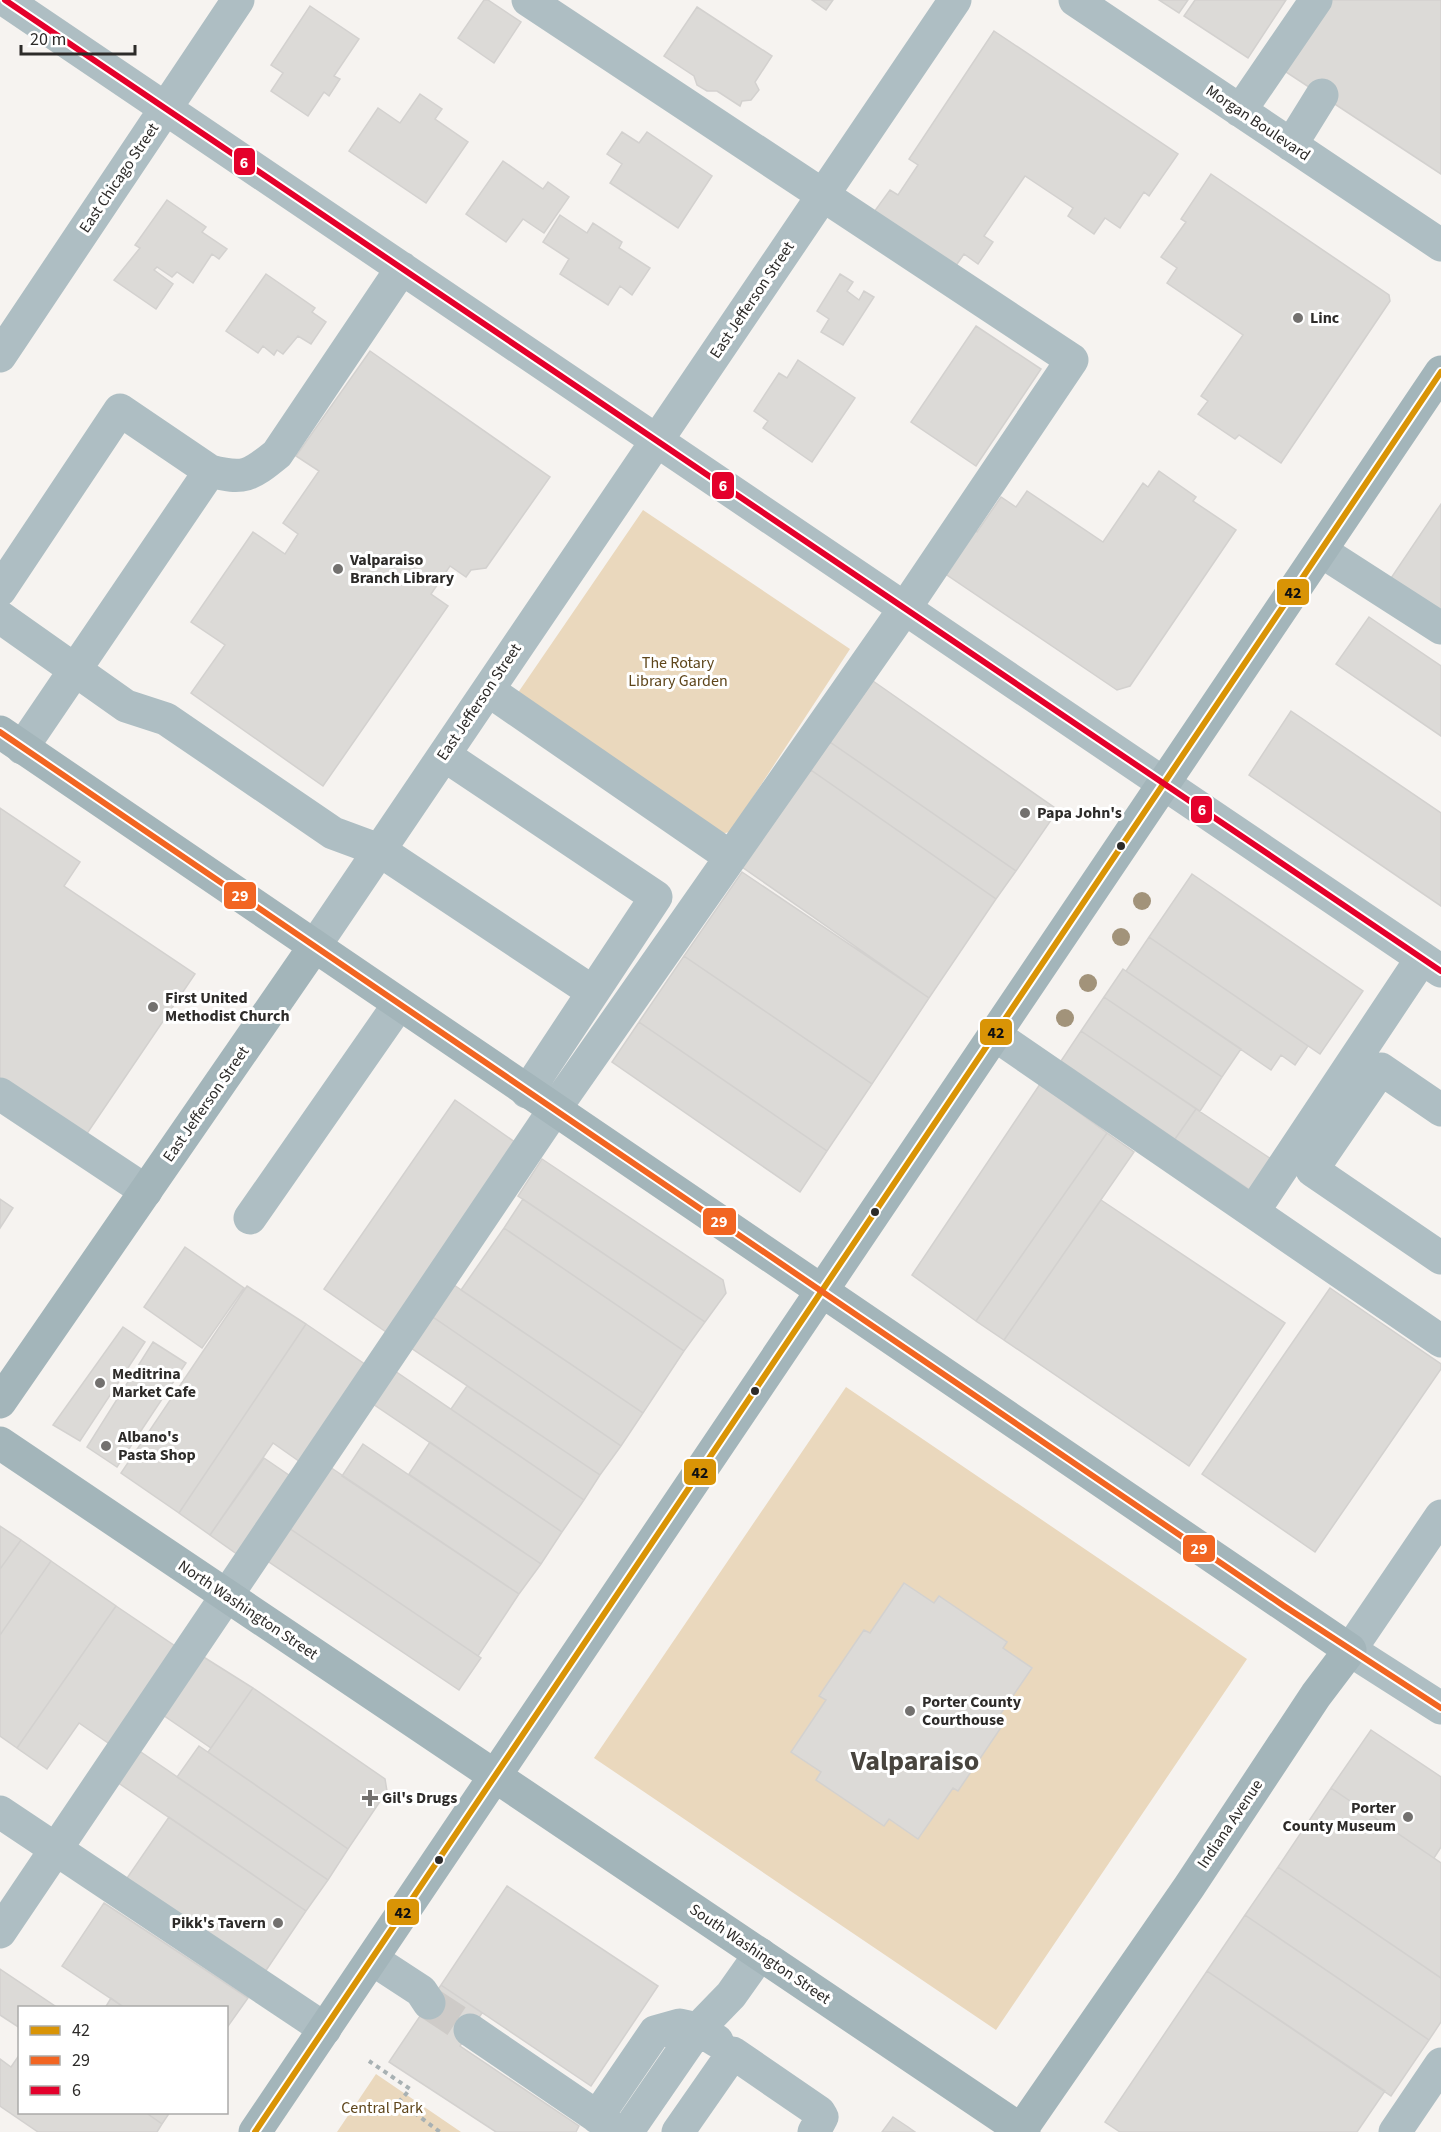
<svg xmlns="http://www.w3.org/2000/svg" width="1441" height="2132" viewBox="0 0 1441 2132" font-family="'Source Sans 3',sans-serif">
  <style>
    .green { fill: #ead8bd }
    .building { fill: #dcdad7; stroke: #d3d1cf; stroke-width: 1.5 }
    .lines { fill: none; stroke-linecap: round; stroke-linejoin: round }
    .minor-tunnel { stroke: #cecbc8; stroke-width: 33; stroke-dasharray: 33 16; stroke-linecap: butt }
    .path { stroke: #a8b1b3; stroke-width: 4; stroke-dasharray: 4.5 4.5; stroke-linecap: butt }
    .minor { stroke: #aebec3; stroke-width: 33 }
    .major { stroke: #a3b5ba; stroke-width: 33 }
    .bus-1-casing { stroke: #fff; stroke-width: 10 }
    .bus-2-casing { stroke: #fff; stroke-width: 10 }
    .bus-3-casing { stroke: #fff; stroke-width: 10 }
    .bus-1 { stroke: #d99406; stroke-width: 6 }
    .bus-2 { stroke: #f26522; stroke-width: 6 }
    .bus-3 { stroke: #e4002b; stroke-width: 6 }
    .tree { fill: #a2937a }
    .poi-dot { fill: #73716f; stroke: #fff; stroke-width: 2 }
    .bus-dot { fill: #2d2b29; stroke: #fff; stroke-width: 2 }
    .labels { text-anchor: middle; dominant-baseline: central; stroke-width: 6; stroke-linejoin: round; paint-order: stroke }
    .street-label { font-size: 16px; fill: #2d2b29; stroke: #fff }
    .poi-label { font-size: 16px; font-weight: bold; fill: #2d2b29; stroke: #fff; text-anchor: start }
    .park-label { font-size: 16px; fill: #5e451a; stroke: #fff }
    .town-label { font-size: 28px; font-weight: bold; fill: #48443e; stroke: #fff }
    .line-badge { stroke: #fff; stroke-width: 2 }
    .badge-label { font-size: 16px; text-anchor: middle; font-weight: bold; fill: #fff }
    .pale-badge-label { font-size: 16px; text-anchor: middle; font-weight: bold; fill: #111 }
  </style>
  <rect width="100%" height="100%" fill="#f6f3f0"/>
  <!-- green -->
  <path class="green" d="M643 510 850 649 730 832 715 835 513 700Z
    M846 1387 1247 1659 996 2030 594 1758Z
    M376 2074 461 2132H337Z"/>
  <!-- building -->
  <path class="building" d="M484 0H488L521 22 494 63 458 38Z
    M812 0H833L826 10Z
    M1159 0H1188L1179 13Z
    M1195 0H1286L1248 58 1184 16Z
    M1330 0H1441V174L1283 70Z
    M310 6 359 39 334 76 340 79 329 96 324 92 308 116 271 91 283 73 271 65Z
    M697 7 772 56 755 82 759 90 751 100 742 101 740 106 717 91H707L697 85 694 76 664 56Z
    M994 31 1178 154 1149 196 1144 192 1120 228 1105 218 1094 234 1068 216 1073 208 1025 176 984 236 993 242 978 264 964 254 953 270 874 212 890 190 898 195 918 165 909 159Z
    M420 94 442 109 435 119 468 142 426 203 349 151 378 108 400 123Z
    M622 132 639 143 647 132 712 176 678 228 610 183 622 164 607 154Z
    M503 161 543 189 548 182 569 197 544 233 523 219 506 242 466 214Z
    M1211 174 1389 295 1390 301 1281 463 1239 435 1235 439 1198 414 1208 401 1201 396 1243 335 1167 283 1177 268 1161 257 1186 222 1181 219Z
    M167 200 206 227 202 232 227 249 219 259 212 254 193 283 177 272 172 277 157 267 154 270 173 284 156 309 114 280 140 248 135 245Z
    M560 215 587 233 593 223 622 242 619 248 650 268 632 295 620 286 608 305 560 274 569 259 543 242Z
    M266 274 315 308 312 312 326 322 311 344 298 336 283 354 277 350 274 355 263 346 258 353 226 331Z
    M840 274 853 282 847 291 859 300 864 291 874 297 843 345 821 332 829 319 817 311Z
    M976 326 1041 369 976 466 911 422Z
    M370 351 550 477 486 568 471 570 466 577 450 566 431 594 448 606 323 786 191 693 225 645 191 622 253 532 285 554 298 534 283 523 319 471 296 456Z
    M798 360 855 398 812 462 763 428 768 421 754 411 779 373 787 378Z
    M1159 471 1196 497 1193 501 1236 530 1130 686 1117 690 944 573 973 529 977 532 1001 497 1016 507 1027 491 1103 542 1143 483 1148 487Z
    M1441 504V620L1387 584Z
    M1369 617 1441 666V736L1336 664Z
    M873 681 1058 810 1016 871 830 742Z
    M1291 711 1441 813V906L1249 775Z
    M830 742 1016 871 996 899 811 770Z
    M811 770 996 899 929 998 742 867Z
    M0 808 80 862 64 886 195 974 84 1138 0 1081Z
    M742 872 929 998 872 1084 684 956Z
    M1192 874 1363 991 1320 1054 1149 937Z
    M1149 937 1308 1046 1295 1065 1281 1055 1271 1070 1126 971Z
    M684 956 872 1084 827 1151 639 1022Z
    M1123 969 1241 1049 1222 1077 1104 997Z
    M1104 997 1222 1077 1200 1111 1081 1031Z
    M639 1022 827 1151 800 1192 612 1062Z
    M1081 1031 1196 1109 1175 1139 1061 1061Z
    M1040 1084 1107 1133 976 1321 912 1275Z
    M455 1100 519 1145 389 1334 324 1289Z
    M1196 1109 1271 1159 1250 1190 1175 1139Z
    M1107 1133 1134 1152 1004 1340 976 1321Z
    M542 1159 723 1280 726 1293 705 1322 518 1196Z
    M0 1199 13 1208 0 1228Z
    M523 1199 705 1322 684 1351 504 1228Z
    M1101 1200 1285 1323 1189 1466 1004 1340Z
    M504 1228 684 1351 643 1413 461 1290Z
    M185 1247 244 1288 202 1348 144 1307Z
    M454 1285 643 1413 621 1446 433 1317Z
    M247 1286 306 1324 179 1513 121 1473Z
    M1330 1288 1441 1364V1369L1315 1552 1202 1474Z
    M433 1317 621 1446 600 1475 411 1348Z
    M306 1324 369 1367 303 1464 273 1443 210 1535 179 1513Z
    M123 1327 145 1342 80 1441 53 1425Z
    M153 1342 186 1363 117 1467 87 1447Z
    M395 1371 584 1500 562 1532 373 1404Z
    M467 1386 600 1475 584 1500 451 1409Z
    M430 1442 562 1532 541 1564 409 1474Z
    M363 1444 541 1564 519 1594 342 1476Z
    M264 1458 296 1480 241 1557 210 1535Z
    M330 1467 519 1594 478 1656 289 1528Z
    M0 1526 21 1540 0 1569Z
    M289 1528 481 1658 459 1690 266 1560Z
    M21 1540 51 1561 0 1635V1569Z
    M51 1561 116 1606 17 1748 0 1736V1635Z
    M904 1583 934 1603 939 1596 1007 1642 1003 1648 1032 1668 995 1722 1002 1726 958 1791 953 1788 918 1839 889 1819 884 1826 816 1780 821 1772 791 1752 826 1700 819 1696 864 1630 870 1633Z
    M116 1606 178 1648 111 1745 79 1723 47 1769 17 1748Z
    M202 1656 253 1688 211 1748 163 1715Z
    M253 1688 385 1779 387 1791 348 1849 208 1752Z
    M1371 1730 1441 1777V1847L1434 1858 1331 1788Z
    M199 1746 348 1849 328 1880 177 1777Z
    M138 1750 328 1880 306 1911 117 1782Z
    M1331 1788 1441 1863V1978L1278 1867Z
    M169 1817 306 1911 263 1975 125 1881Z
    M1278 1867 1441 1978V2022L1429 2040 1245 1915Z
    M507 1886 658 1986 591 2086 441 1985Z
    M104 1903 248 1998 226 2029V2008H125L62 1966Z
    M1245 1915 1429 2040 1391 2096 1207 1971Z
    M0 1969 58 2008H20V2028L0 2015Z
    M1207 1971 1385 2091 1357 2132H1120L1105 2122Z
    M441 1985 482 2013 460 2046 579 2126 576 2132H496L389 2062Z
    M111 1998 125 2008H105Z
    M20 2054V2112H145L162 2124 157 2132H38L0 2106V2059L11 2067Z
    M145 2112H170L162 2124Z
    M893 2117 908 2127 915 2132H882Z"/>
  <g class="lines">
    <!-- minor-tunnel -->
    <path class="minor-tunnel" d="M429 2003 470 2030"/>
    <!-- path -->
    <path class="path" d="M400 2102 440 2132
      M340 2105C372 2119 388 2118 410 2089L369 2061"/>
    <!-- minor -->
    <path class="minor" d="M5 0 1441 971
      M1075 0 1441 245
      M1240 111 1316 0
      M1291 145 1322 95
      M0 356 238 0
      M210 471C244 480 250 476 277 454L402 268
      M1321 551 1441 628
      M0 590 120 410 210 471 22 748
      M0 617 126 706 166 719 333 833 379 850 593 992
      M488 690 729 856
      M444 755 656 897 527 1092
      M314 947 955 0
      M995 1035 1441 1341
      M0 1094 146 1191
      M1441 1110 1381 1069 1312 1170 1441 1258
      M1253 1212 1422 958
      M250 1218 399 1004
      M1441 1516 1350 1650 1441 1708
      M0 1812 325 2029
      M0 1932 554 1110 905 608 1072 360 528 0
      M372 1959 421 1991 429 2003
      M470 2030 615 2129
      M717 2041 698 2029 731 1995 760 1954
      M597 2117 655 2032 680 2025 698 2029 627 2132
      M678 2132 733 2053 819 2112 822 2117 814 2132
      M1395 2132 1441 2064"/>
    <!-- major -->
    <path class="major" d="M0 732 1350 1650 1316 1695 1189 1887 1021 2130
      M0 1402 314 947
      M0 1443 1024 2132
      M255 2132 1441 372"/>
    <defs>
      <path id="bus-1" d="M255 2132 1441 372"/>
      <path id="bus-2" d="M0 732 1284 1606 1441 1708"/>
      <path id="bus-3" d="M5 0 1441 971"/>
    </defs>
    <!-- bus-1 casing -->
    <use href="#bus-1" class="bus-1-casing"/>
    <!-- bus-2 casing -->
    <use href="#bus-2" class="bus-2-casing"/>
    <!-- bus-3 casing -->
    <use href="#bus-3" class="bus-3-casing"/>
    <!-- bus-1 -->
    <use href="#bus-1" class="bus-1"/>
    <!-- bus-2 -->
    <use href="#bus-2" class="bus-2"/>
    <!-- bus-3 -->
    <use href="#bus-3" class="bus-3"/>
  </g>
  <!-- trees -->
  <g class="tree">
    <circle cx="1142" cy="901" r="9"/>
    <circle cx="1121" cy="937" r="9"/>
    <circle cx="1088" cy="983" r="9"/>
    <circle cx="1065" cy="1018" r="9"/>
  </g>
  <!-- markers -->
  <g class="poi-dot">
    <circle cx="1298" cy="318" r="6"/>
    <circle cx="338" cy="569" r="6"/>
    <circle cx="1025" cy="813" r="6"/>
    <circle cx="153" cy="1007" r="6"/>
    <circle cx="100" cy="1383" r="6"/>
    <circle cx="106" cy="1446" r="6"/>
    <circle cx="910" cy="1711" r="6"/>
    <path d="M367 1789h6v6h6v6h-6v6h-6v-6h-6v-6h6z"/>
    <circle cx="1408" cy="1817" r="6"/>
    <circle cx="278" cy="1923" r="6"/>
  </g>
  <g class="bus-dot">
    <circle cx="1121" cy="846" r="5"/>
    <circle cx="875" cy="1212" r="5"/>
    <circle cx="755" cy="1391" r="5"/>
    <circle cx="439" cy="1860" r="5"/>
  </g>
  <g class="labels">
    <!-- street labels -->
    <g class="street-label">
      <text transform="translate(1258 123) rotate(34)">Morgan Boulevard</text>
      <text transform="translate(119 178) rotate(-56)">East Chicago Street</text>
      <text transform="translate(752 300) rotate(-56)">East Jefferson Street</text>
      <text transform="translate(479 702) rotate(-56)">East Jefferson Street</text>
      <text transform="translate(206 1104) rotate(-55)">East Jefferson Street</text>
      <text transform="translate(248 1610) rotate(34)">North Washington Street</text>
      <text transform="translate(1230 1824) rotate(-56)">Indiana Avenue</text>
      <text transform="translate(760 1954) rotate(34)">South Washington Street</text>
    </g>
    <!-- poi labels -->
    <g class="poi-label">
      <text x="1310" y="318">Linc</text>
      <text x="350" y="560">Valparaiso<tspan x="350" dy="18">Branch Library</tspan></text>
      <text x="1037" y="813">Papa John's</text>
      <text x="165" y="998">First United<tspan x="165" dy="18">Methodist Church</tspan></text>
      <text x="112" y="1374">Meditrina<tspan x="112" dy="18">Market Cafe</tspan></text>
      <text x="118" y="1437">Albano's<tspan x="118" dy="18">Pasta Shop</tspan></text>
      <text x="922" y="1702">Porter County<tspan x="922" dy="18">Courthouse</tspan></text>
      <text x="382" y="1798">Gil's Drugs</text>
      <text x="1396" y="1808" text-anchor="end">Porter<tspan x="1396" dy="18">County Museum</tspan></text>
      <text x="266" y="1923" text-anchor="end">Pikk's Tavern</text>
    </g>
    <!-- park labels -->
    <g class="park-label">
      <text x="678" y="663">The Rotary<tspan x="678" dy="18">Library Garden</tspan></text>
      <text x="382" y="2108">Central Park</text>
    </g>
    <!-- town labels -->
    <g class="town-label">
      <text x="915" y="1761">Valparaiso</text>
    </g>
  </g>
  <g class="line-badge">
    <rect x="233" y="147" width="23" height="29" rx="6" fill="#e4002b"/>
    <rect x="711" y="471" width="24" height="29" rx="6" fill="#e4002b"/>
    <rect x="1276" y="578" width="34" height="28" rx="6" fill="#d99406"/>
    <rect x="1190" y="795" width="23" height="29" rx="6" fill="#e4002b"/>
    <rect x="223" y="881" width="34" height="29" rx="6" fill="#f26522"/>
    <rect x="979" y="1018" width="34" height="28" rx="6" fill="#d99406"/>
    <rect x="702" y="1207" width="35" height="29" rx="6" fill="#f26522"/>
    <rect x="683" y="1458" width="34" height="28" rx="6" fill="#d99406"/>
    <rect x="1182" y="1534" width="34" height="29" rx="6" fill="#f26522"/>
    <rect x="386" y="1898" width="34" height="28" rx="6" fill="#d99406"/>
  </g>
  <g class="badge-label">
    <text x="244" y="168">6</text>
    <text x="723" y="491">6</text>
    <text x="1202" y="815">6</text>
    <text x="240" y="901">29</text>
    <text x="719" y="1227">29</text>
    <text x="1199" y="1554">29</text>
  </g>
  <g class="pale-badge-label">
    <text x="1293" y="598">42</text>
    <text x="996" y="1038">42</text>
    <text x="700" y="1478">42</text>
    <text x="403" y="1918">42</text>
  </g>
  <!-- legend -->
  <rect x="18" y="2006" width="210" height="108" fill="#ffffff" stroke="#abaaa9" stroke-width="1.5"/>
  <rect x="30" y="2026" width="30" height="9" fill="#d99406" stroke="#abaaa9" stroke-width="1.5"/>
  <text x="72" y="2036" font-size="18" fill="#2d2b29">42</text>
  <rect x="30" y="2056" width="30" height="9" fill="#f26522" stroke="#abaaa9" stroke-width="1.5"/>
  <text x="72" y="2066" font-size="18" fill="#2d2b29">29</text>
  <rect x="30" y="2086" width="30" height="9" fill="#e4002b" stroke="#abaaa9" stroke-width="1.5"/>
  <text x="72" y="2096" font-size="18" fill="#2d2b29">6</text>
  <!-- scale -->
  <path d="M21 45v9h114v-9" fill="none" stroke="#2d2b29" stroke-width="3"/>
  <text x="30" y="45" font-size="18" fill="#2d2b29" stroke="#ffffff" stroke-width="4.5" paint-order="stroke">20 m</text>
</svg>
